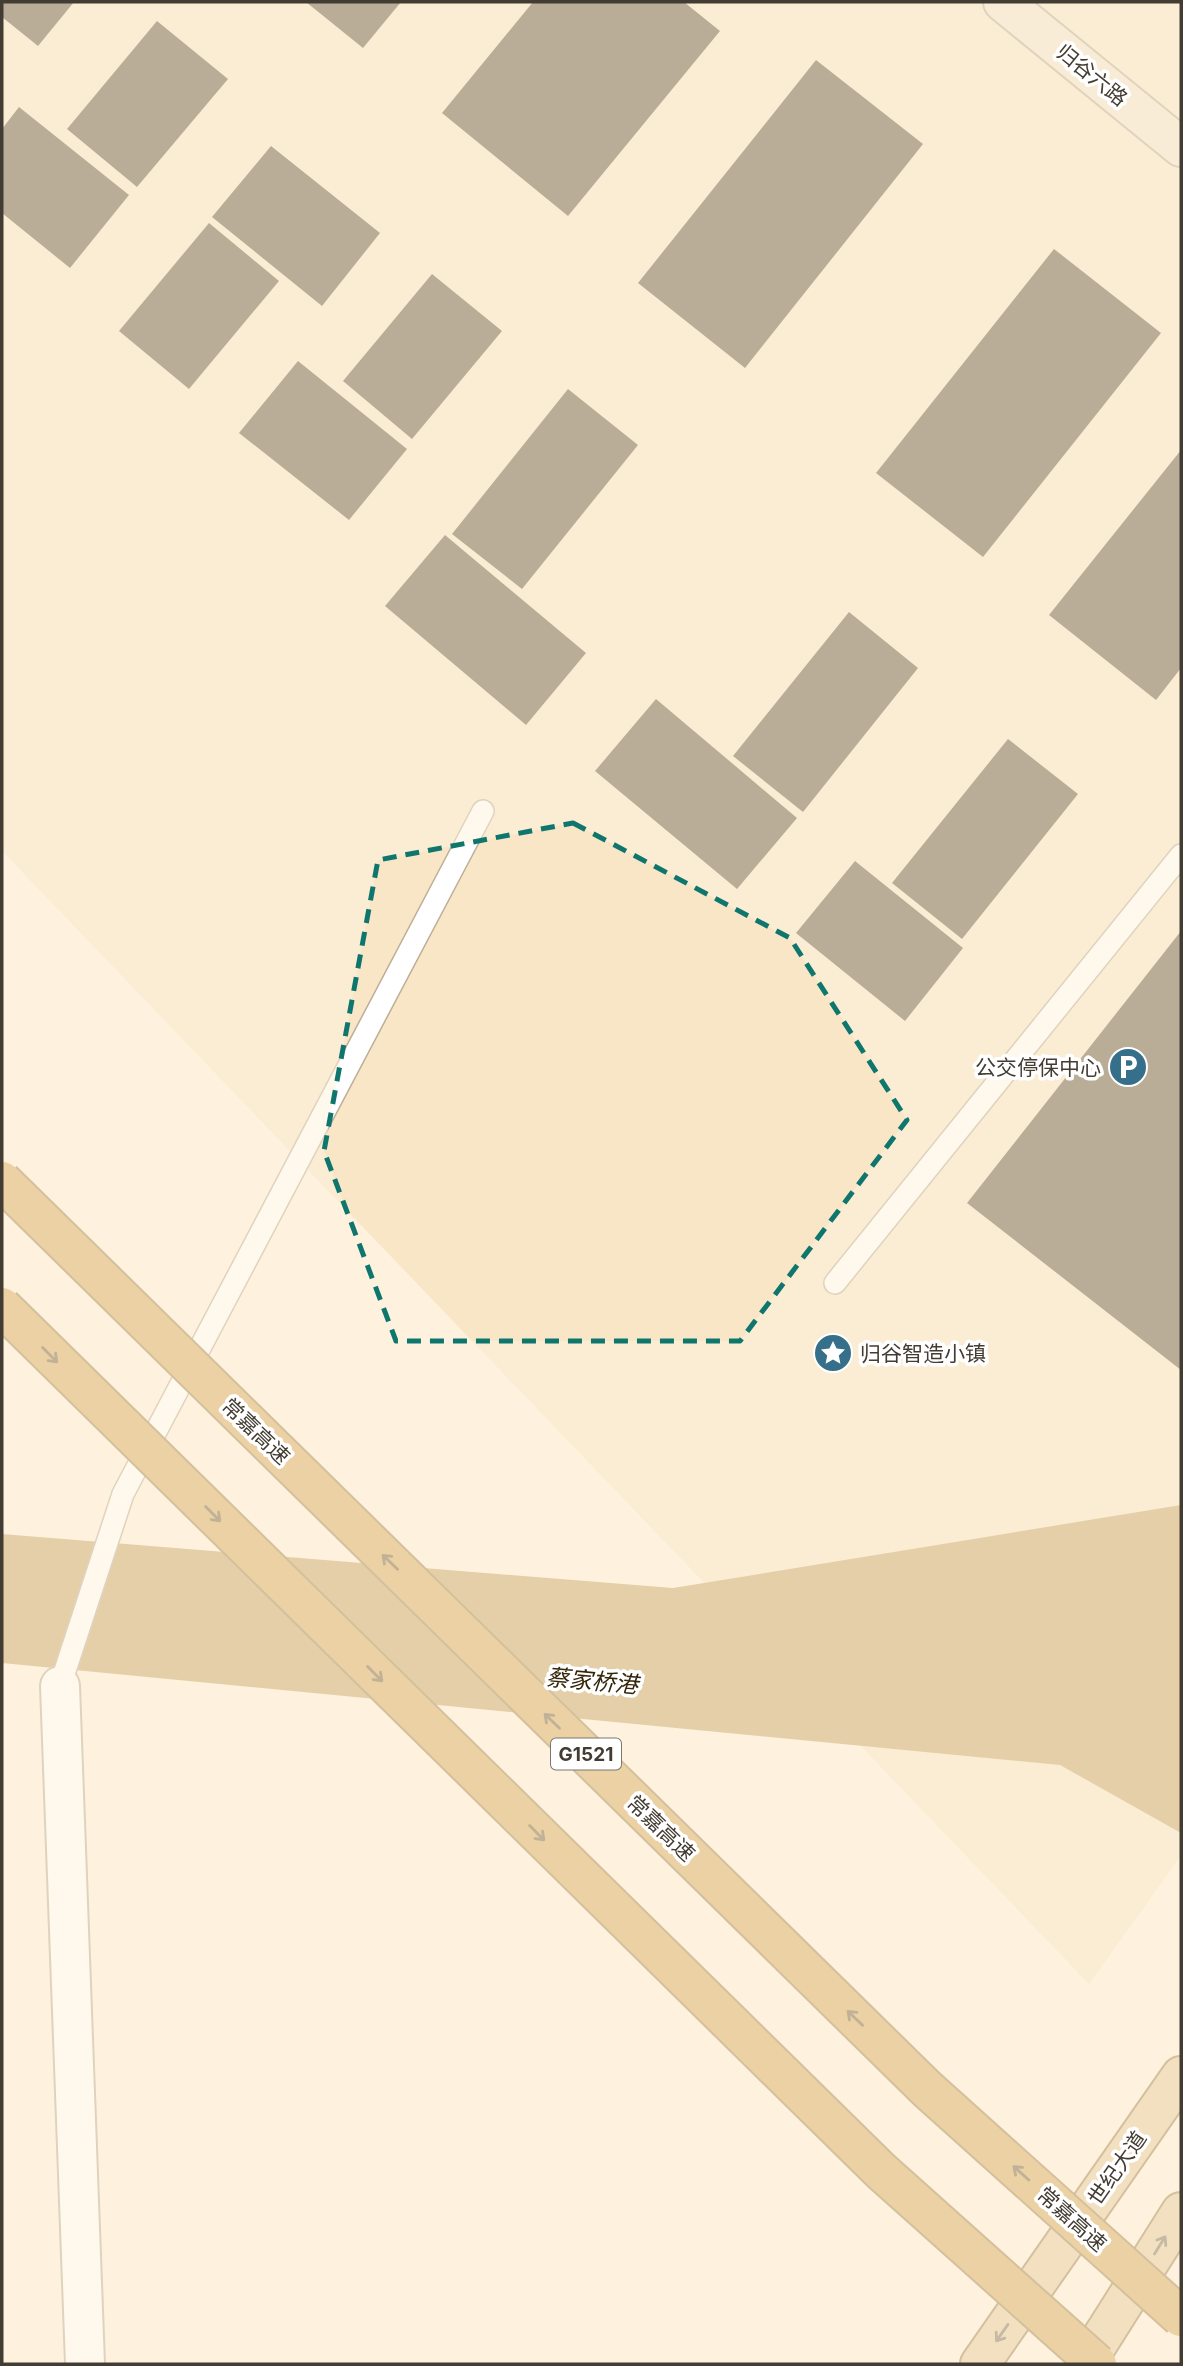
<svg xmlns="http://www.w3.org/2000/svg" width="1183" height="2366" viewBox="0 0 1183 2366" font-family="Inter,'Noto Sans SC',sans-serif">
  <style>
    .built { fill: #f9e6c6 }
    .water { fill: #c8a568 }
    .building { fill: #675a44 }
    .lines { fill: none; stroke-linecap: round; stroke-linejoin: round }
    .lane-casing { stroke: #bdae96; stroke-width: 24 }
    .street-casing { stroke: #bdae96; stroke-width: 42 }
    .secondary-casing { stroke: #bdae96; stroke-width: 42 }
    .primary-casing { stroke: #a1834f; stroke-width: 42 }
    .lane { stroke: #fff; stroke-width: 21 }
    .street { stroke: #fff; stroke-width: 38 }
    .secondary { stroke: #f2e5cf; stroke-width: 38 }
    .primary { stroke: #e5cb9e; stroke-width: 38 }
    .highway-bridge-casing { stroke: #a1834f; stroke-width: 42; stroke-linecap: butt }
    .highway-bridge { stroke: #d4a95e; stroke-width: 38 }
    .oneway { stroke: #756241 }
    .oneway2 { stroke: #83755d }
    .marked { fill: none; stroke: #0f766e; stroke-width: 5; stroke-dasharray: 14 9; stroke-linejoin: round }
    .labels { text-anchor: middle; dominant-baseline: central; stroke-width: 7; stroke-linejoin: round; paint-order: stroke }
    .shield { fill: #fff; stroke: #7b7670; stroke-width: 2 }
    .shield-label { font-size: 19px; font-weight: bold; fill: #423c32 }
    .street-label { font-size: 21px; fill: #423c32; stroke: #fff }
    .poi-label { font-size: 21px; fill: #423c32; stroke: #fff; text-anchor: end }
    .water-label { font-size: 23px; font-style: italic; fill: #35260a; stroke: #fff }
  </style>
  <rect width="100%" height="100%" fill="#fef2de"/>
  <!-- built -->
  <path class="built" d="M2 2H1181V1856L1089 1984 2 851Z"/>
  <!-- water -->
  <path class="water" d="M1181 1505V1833L1060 1765 2 1663V1534L673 1588Z"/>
  <!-- building -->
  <path class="building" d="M2 2H74L38 46 2 17Z
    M306 2H401L363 48Z
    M533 2H684L720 31 568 216 442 113Z
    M157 21 228 79 137 187 67 129Z
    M816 60 923 144 745 368 638 283Z
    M19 107 129 195 70 268 2 213V129Z
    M271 146 380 233 322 306 212 217Z
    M209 223 279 281 189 389 119 331Z
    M1054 249 1161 333 983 557 876 473Z
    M432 274 502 331 412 439 343 381Z
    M298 361 407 449 349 520 239 433Z
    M568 389 638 445 522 589 452 534Z
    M1181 450V668L1156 700 1049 615Z
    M445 535 586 653 526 725 385 606Z
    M849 612 918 668 803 812 733 756Z
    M656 699 797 818 737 889 595 771Z
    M1008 739 1078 794 962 939 892 883Z
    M855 861 963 948 905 1021 796 933Z
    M1181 931V1370L967 1203Z"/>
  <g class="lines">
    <defs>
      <path id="lane" d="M835 1283 1181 855
        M60 1686 123 1494 483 811"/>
      <path id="street" d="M60 1686 85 2364"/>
      <path id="secondary" d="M1003 2 1181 147"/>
      <path id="primary" d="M980 2364 1181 2076
        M1085 2364 1181 2212"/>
    </defs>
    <!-- lane casing -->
    <use href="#lane" class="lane-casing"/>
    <!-- street casing -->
    <use href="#street" class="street-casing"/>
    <!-- secondary casing -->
    <use href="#secondary" class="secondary-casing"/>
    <!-- primary casing -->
    <use href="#primary" class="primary-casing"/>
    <!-- lane -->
    <use href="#lane" class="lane"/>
    <!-- street -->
    <use href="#street" class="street"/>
    <!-- secondary -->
    <use href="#secondary" class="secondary"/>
    <!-- primary -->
    <use href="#primary" class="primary"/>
    <defs>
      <path id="highway-bridge" d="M2 1181 927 2089 1181 2317
        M2 1307 881 2171 1097 2364"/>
    </defs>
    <!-- highway-bridge casing -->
    <use href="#highway-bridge" class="highway-bridge-casing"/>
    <!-- highway-bridge -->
    <use href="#highway-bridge" class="highway-bridge"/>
  </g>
  <!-- one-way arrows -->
  <defs><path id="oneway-shaft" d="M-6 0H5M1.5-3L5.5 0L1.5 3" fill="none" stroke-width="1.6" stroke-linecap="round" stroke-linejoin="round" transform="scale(1.75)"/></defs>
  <g class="oneway">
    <use href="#oneway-shaft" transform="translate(50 1355) rotate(45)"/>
    <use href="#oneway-shaft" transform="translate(213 1514) rotate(45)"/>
    <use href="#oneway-shaft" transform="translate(390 1562) rotate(-136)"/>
    <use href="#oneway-shaft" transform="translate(375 1674) rotate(45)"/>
    <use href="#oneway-shaft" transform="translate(552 1721) rotate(-136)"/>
    <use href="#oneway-shaft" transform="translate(537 1833) rotate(45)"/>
    <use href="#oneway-shaft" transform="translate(855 2018) rotate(-136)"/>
    <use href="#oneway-shaft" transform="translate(1021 2173) rotate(-138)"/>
  </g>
  <g class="oneway2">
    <use href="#oneway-shaft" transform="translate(1160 2245) rotate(-58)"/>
    <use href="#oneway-shaft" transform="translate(1002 2333) rotate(125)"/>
  </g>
  <!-- marked area -->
  <path d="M0 0H1183V2366H0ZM573 823 790 938 907 1120 740 1341H396L324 1151 378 860Z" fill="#fef2de" fill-opacity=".55" fill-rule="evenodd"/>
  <path class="marked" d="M573 823 790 938 907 1120 740 1341H396L324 1151 378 860Z"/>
  <!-- icons -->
  <defs>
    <symbol id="parking-disc" viewBox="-11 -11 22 22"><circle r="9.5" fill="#366f89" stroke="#fff"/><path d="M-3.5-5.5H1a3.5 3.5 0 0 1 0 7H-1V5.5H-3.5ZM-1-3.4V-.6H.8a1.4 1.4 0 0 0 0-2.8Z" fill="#fff"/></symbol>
    <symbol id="sight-disc" viewBox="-11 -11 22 22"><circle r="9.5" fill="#366f89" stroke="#fff"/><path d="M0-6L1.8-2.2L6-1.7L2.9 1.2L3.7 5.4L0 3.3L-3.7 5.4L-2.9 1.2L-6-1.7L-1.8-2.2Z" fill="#fff"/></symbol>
  </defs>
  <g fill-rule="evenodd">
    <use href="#parking-disc" x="1106" y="1045" width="44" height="44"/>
    <use href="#sight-disc" x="811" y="1331" width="44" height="44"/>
  </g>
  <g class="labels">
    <!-- shield labels -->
    <rect class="shield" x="551" y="1738.5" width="70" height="31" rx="5"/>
    <g class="shield-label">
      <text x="586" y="1754">G1521</text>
    </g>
    <!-- street labels -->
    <g class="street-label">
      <text transform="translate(1092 75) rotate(39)">归谷六路</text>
      <text transform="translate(256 1431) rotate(44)">常嘉高速</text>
      <text transform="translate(661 1828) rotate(44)">常嘉高速</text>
      <text transform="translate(1117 2168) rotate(-55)">世纪大道</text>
      <text transform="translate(1072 2219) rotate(42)">常嘉高速</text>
    </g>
    <!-- poi labels -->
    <g class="poi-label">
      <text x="1101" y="1067">公交停保中心</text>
      <text x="860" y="1353" text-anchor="start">归谷智造小镇</text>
    </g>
    <!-- water labels -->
    <g class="water-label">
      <text transform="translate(592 1681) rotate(5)">蔡家桥港</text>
    </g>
  </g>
  <!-- border -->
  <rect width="1183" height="2366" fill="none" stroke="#423c32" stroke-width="7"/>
</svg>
